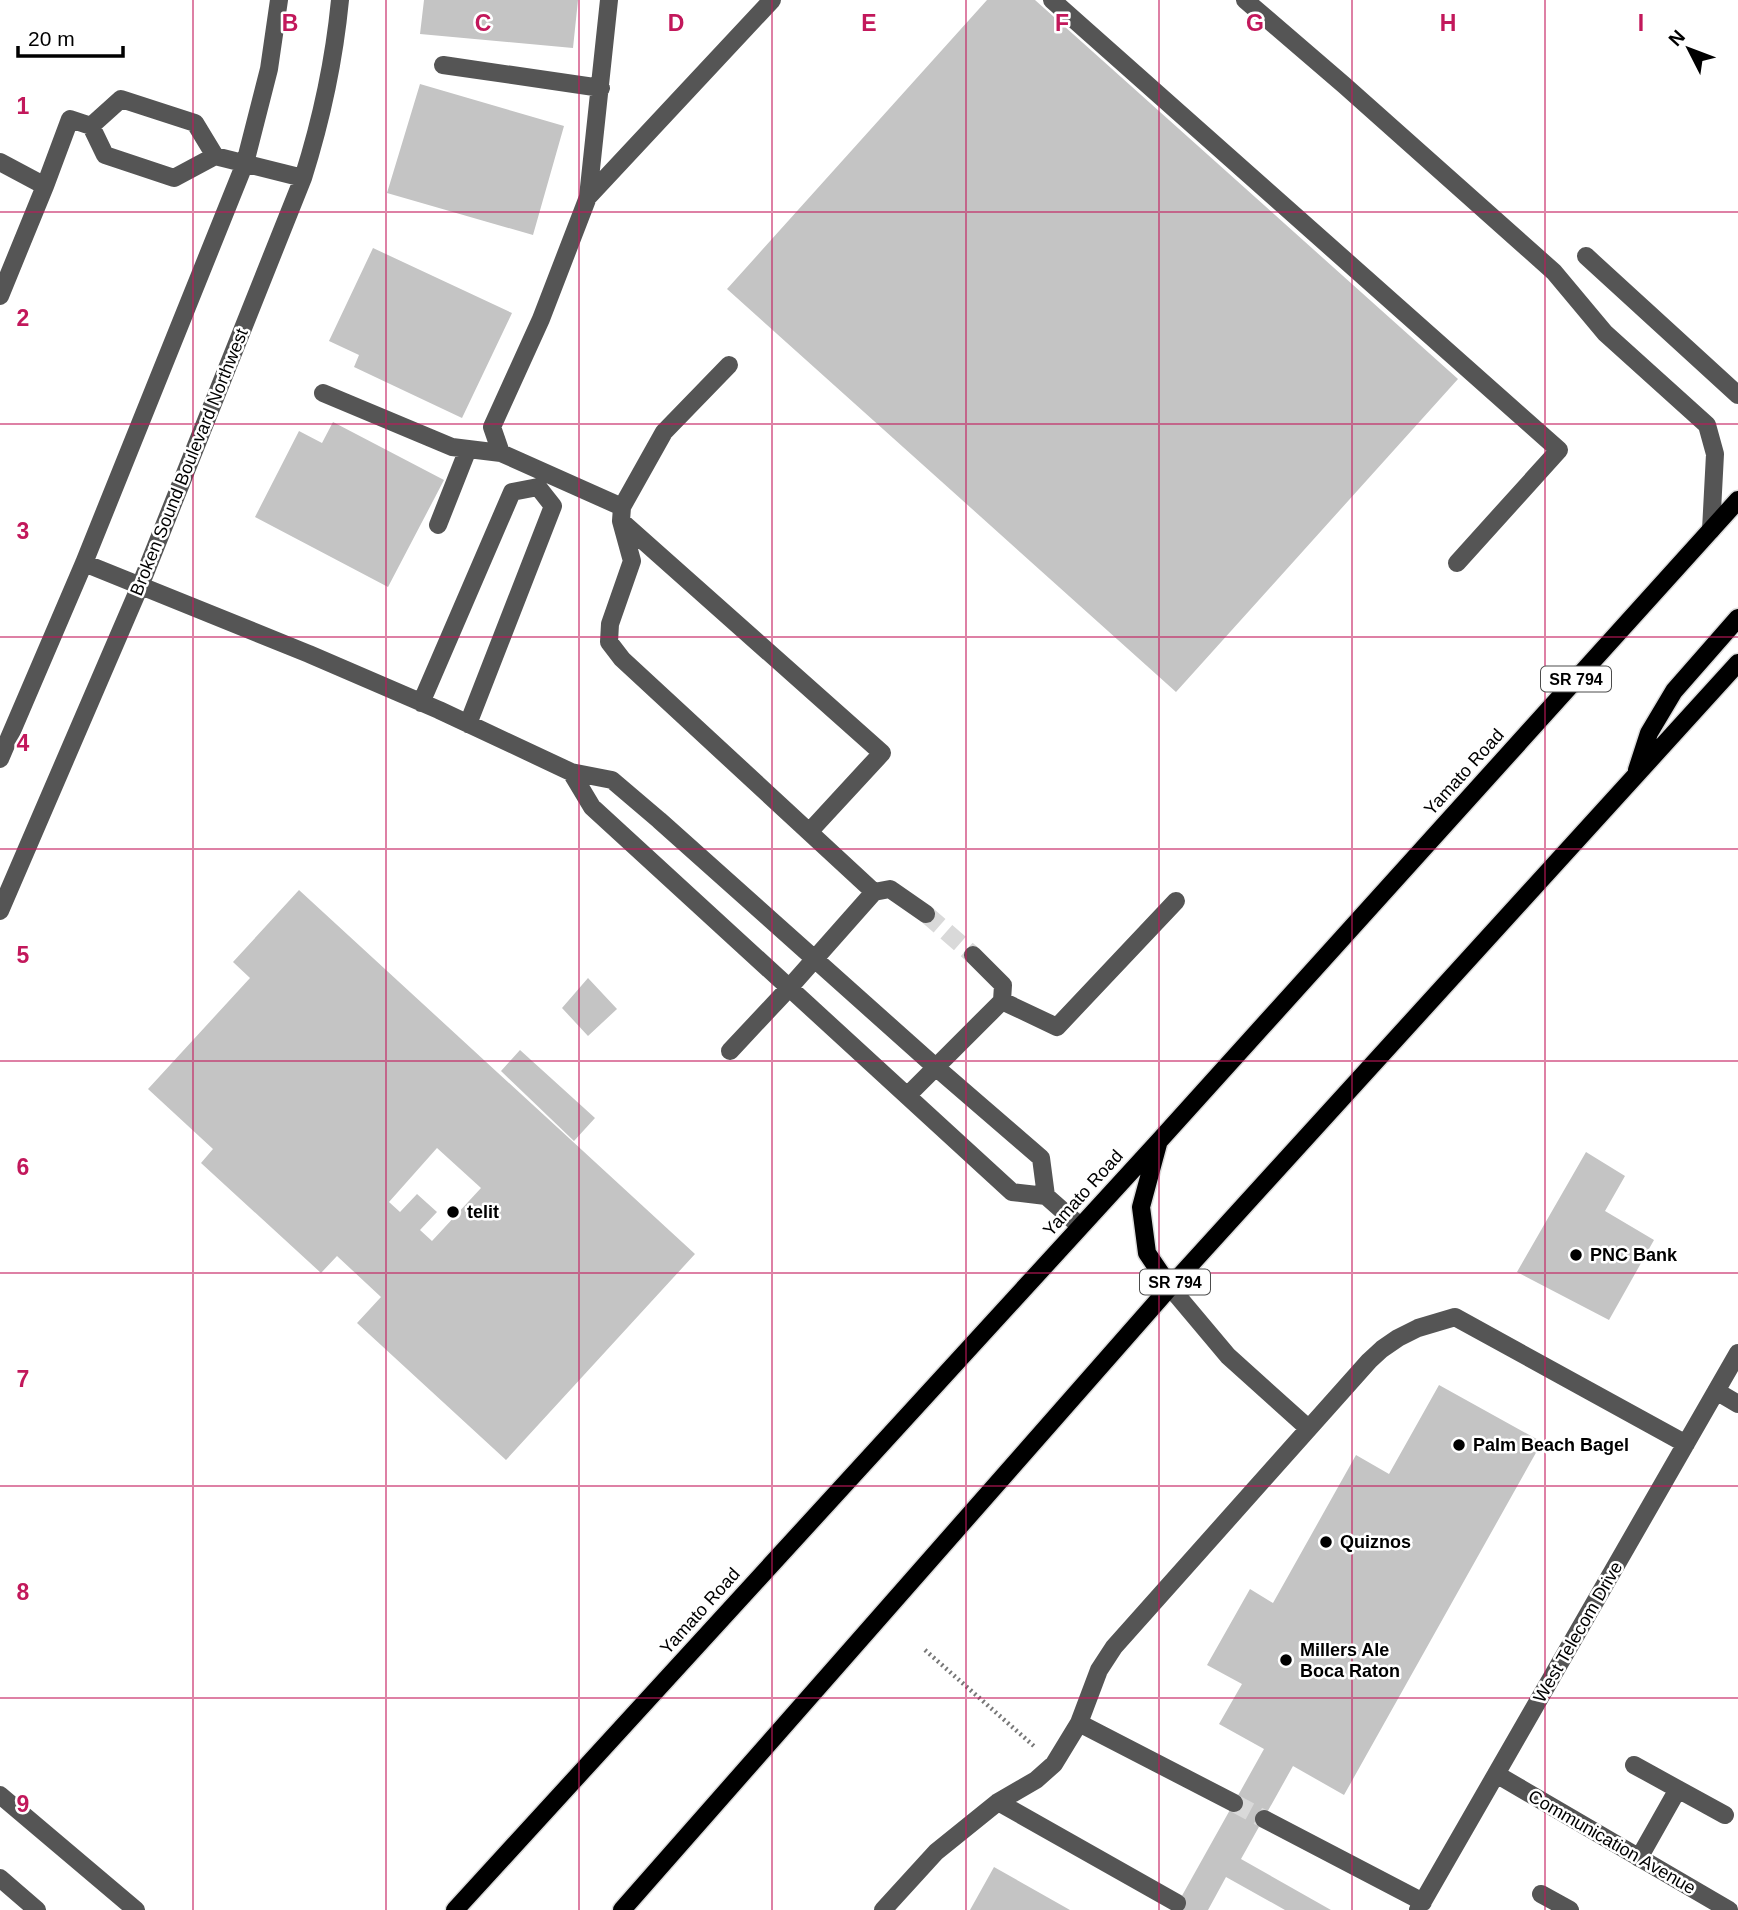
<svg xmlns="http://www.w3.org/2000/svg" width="1738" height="1910" viewBox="0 0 1738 1910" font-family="Helvetica,sans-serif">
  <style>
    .building { fill: #c4c4c4; fill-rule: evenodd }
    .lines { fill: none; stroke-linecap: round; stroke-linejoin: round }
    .minor-tunnel { stroke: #d9d9d9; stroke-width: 18; stroke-dasharray: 18 9; stroke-linecap: butt }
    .major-casing { stroke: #dbdbdb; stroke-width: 21 }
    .path { stroke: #777; stroke-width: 4.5; stroke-dasharray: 2 3.5; stroke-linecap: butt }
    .minor { stroke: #555; stroke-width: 18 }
    .major { stroke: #000; stroke-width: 18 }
    .grid { fill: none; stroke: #c2185b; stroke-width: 2; stroke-opacity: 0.55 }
    .poi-dot { fill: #000; stroke: #fff; stroke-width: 2.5 }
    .labels { text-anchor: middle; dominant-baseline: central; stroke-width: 5; stroke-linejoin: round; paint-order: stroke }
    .shield { fill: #fff; stroke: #4c4c4c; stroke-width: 2 }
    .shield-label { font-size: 16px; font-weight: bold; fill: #000 }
    .street-label { font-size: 18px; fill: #000; stroke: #fff }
    .poi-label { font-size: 18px; font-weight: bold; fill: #000; stroke: #fff; text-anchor: start }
    .grid-label { font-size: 23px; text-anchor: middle; font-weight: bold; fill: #c2185b; stroke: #fff; stroke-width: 5; stroke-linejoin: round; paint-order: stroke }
  </style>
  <rect width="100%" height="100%" fill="#fff"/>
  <!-- building -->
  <path class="building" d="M424 0H578L573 48 420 34Z
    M987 0H1035L1458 379 1176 692 727 289Z
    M420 84 564 126 533 235 387 193Z
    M373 248 512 313 462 418 354 367 359 355 329 341Z
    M333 422 444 480 388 587 255 517 299 431 322 443Z
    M299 890 695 1254 506 1460 357 1323 381 1297 337 1256 321 1273 201 1163 213 1149 148 1089 250 978 233 962ZM437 1148 481 1188 432 1241 420 1230 437 1212 417 1194 400 1212 389 1202Z
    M588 978 617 1009 588 1036 562 1008Z
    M520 1050 595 1118 574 1141 501 1071Z
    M1586 1152 1625 1176 1605 1211 1654 1240 1609 1320 1517 1272Z
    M1439 1385 1542 1442 1344 1795 1293 1766 1241 1859 1331 1910H1285L1226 1877 1208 1910H1174L1264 1749 1219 1724 1242 1684 1207 1665 1250 1589 1273 1603 1356 1455 1389 1474Z
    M994 1867 1070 1910H970Z"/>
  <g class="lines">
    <!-- minor-tunnel -->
    <path class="minor-tunnel" d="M926 914 973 955
      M1234 1803 1264 1819"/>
    <defs>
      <path id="major" d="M1637 770 1649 733 1674 691 1738 618
        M1158 1144 1141 1207 1147 1253 1170 1287
        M455 1910 1159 1141 1738 500
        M622 1910 1170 1287 1738 663"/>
    </defs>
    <!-- major casing -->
    <use href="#major" class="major-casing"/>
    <!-- path -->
    <path class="path" d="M925 1650 1035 1747"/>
    <!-- minor -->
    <path class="minor" d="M609 0 588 197 541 319 492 427 501 453 622 507 664 432 729 365
      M1052 0 1559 450 1457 563
      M1245 0 1344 85 1554 272 1605 333 1707 425 1715 454 1711 530
      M443 65 601 88
      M91 126 121 99 195 123 215 156
      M0 162 45 186
      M588 197 772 0
      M1586 256 1738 395
      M0 296 45 186 70 119 91 126 105 155 174 178 215 156 303 178
      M323 393 452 447 501 453
      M622 507 621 521 632 561 610 624 609 642 622 659 874 892
      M621 521 882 753 810 831
      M438 525 468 449
      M84 563 309 654 439 710 571 772 612 780 659 820 931 1063 1041 1158 1046 1196
      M421 703 512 492 538 487
      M468 724 553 506 538 487
      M0 759 84 563 245 163 269 69 279 0
      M571 772 592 807 1012 1192 1046 1196 1080 1226
      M0 911 140 586 303 178C322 118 334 62 340 0
      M1002 1001 1057 1027 1176 901
      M730 1051 789 988 874 892 890 889 926 914
      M907 1096 1002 1001 1003 985 973 955
      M1170 1287 1228 1356 1308 1428
      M1716 1391 1738 1404
      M1079 1723 1234 1803
      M1634 1765 1725 1815
      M1496 1774 1729 1910
      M0 1795 136 1910
      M998 1802 1177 1903
      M1264 1819 1423 1902
      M1639 1858 1678 1789
      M0 1878 37 1910
      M1541 1894 1570 1910
      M883 1910 936 1852 998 1802 1036 1780 1054 1764 1079 1723 1099 1670 1114 1647 1369 1361 1382 1349 1398 1338 1418 1328 1455 1317 1686 1444
      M1418 1910 1738 1353"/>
    <!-- major -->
    <use href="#major" class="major"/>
  </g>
  <!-- grid -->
  <path class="grid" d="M193 0V1910M386 0V1910M579 0V1910M772 0V1910M966 0V1910M1159 0V1910M1352 0V1910M1545 0V1910M0 212H1738M0 424H1738M0 637H1738M0 849H1738M0 1061H1738M0 1273H1738M0 1486H1738M0 1698H1738"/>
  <!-- markers -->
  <g class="poi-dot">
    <circle cx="453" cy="1212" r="7"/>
    <circle cx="1576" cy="1255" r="7"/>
    <circle cx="1459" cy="1445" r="7"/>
    <circle cx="1326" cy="1542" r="7"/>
    <circle cx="1286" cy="1660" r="7"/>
  </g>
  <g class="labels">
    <!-- shield labels -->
    <g class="shield">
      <rect x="1541" y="666.5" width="70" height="25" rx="5"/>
      <rect x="1140" y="1269.5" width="70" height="25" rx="5"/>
    </g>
    <g class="shield-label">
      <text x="1576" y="679">SR 794</text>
      <text x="1175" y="1282">SR 794</text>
    </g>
    <!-- street labels -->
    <g class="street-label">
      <text transform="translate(189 462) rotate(-68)">Broken Sound Boulevard Northwest</text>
      <text transform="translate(1464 772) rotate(-48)">Yamato Road</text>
      <text transform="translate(1083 1193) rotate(-48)">Yamato Road</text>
      <text transform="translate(700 1611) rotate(-48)">Yamato Road</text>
      <text transform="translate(1578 1632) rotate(-60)">West Telecom Drive</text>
      <text transform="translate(1612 1842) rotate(30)">Communication Avenue</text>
    </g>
    <!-- poi labels -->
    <g class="poi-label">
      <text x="467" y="1212">telit</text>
      <text x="1590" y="1255">PNC Bank</text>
      <text x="1473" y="1445">Palm Beach Bagel</text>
      <text x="1340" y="1542">Quiznos</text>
      <text x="1300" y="1650">Millers Ale<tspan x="1300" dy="21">Boca Raton</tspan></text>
    </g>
  </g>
  <g class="grid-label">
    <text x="290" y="31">B</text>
    <text x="483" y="31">C</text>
    <text x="676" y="31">D</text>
    <text x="869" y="31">E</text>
    <text x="1062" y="31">F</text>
    <text x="1255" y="31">G</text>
    <text x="1448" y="31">H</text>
    <text x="1641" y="31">I</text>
    <text x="23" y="114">1</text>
    <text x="23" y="326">2</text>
    <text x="23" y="539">3</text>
    <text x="23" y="751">4</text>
    <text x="23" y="963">5</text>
    <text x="23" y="1175">6</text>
    <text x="23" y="1387">7</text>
    <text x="23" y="1600">8</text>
    <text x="23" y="1812">9</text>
  </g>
  <!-- north arrow -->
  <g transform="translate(1689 49) rotate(312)" stroke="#ffffff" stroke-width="5" paint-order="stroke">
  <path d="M0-5L12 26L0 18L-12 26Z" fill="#000000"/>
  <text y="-10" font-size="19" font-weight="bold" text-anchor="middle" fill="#000000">N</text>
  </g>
  <!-- scale -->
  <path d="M18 46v10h105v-10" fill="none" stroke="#000000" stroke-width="3.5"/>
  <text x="28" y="46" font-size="21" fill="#000000" stroke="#ffffff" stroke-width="5" paint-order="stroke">20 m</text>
</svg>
